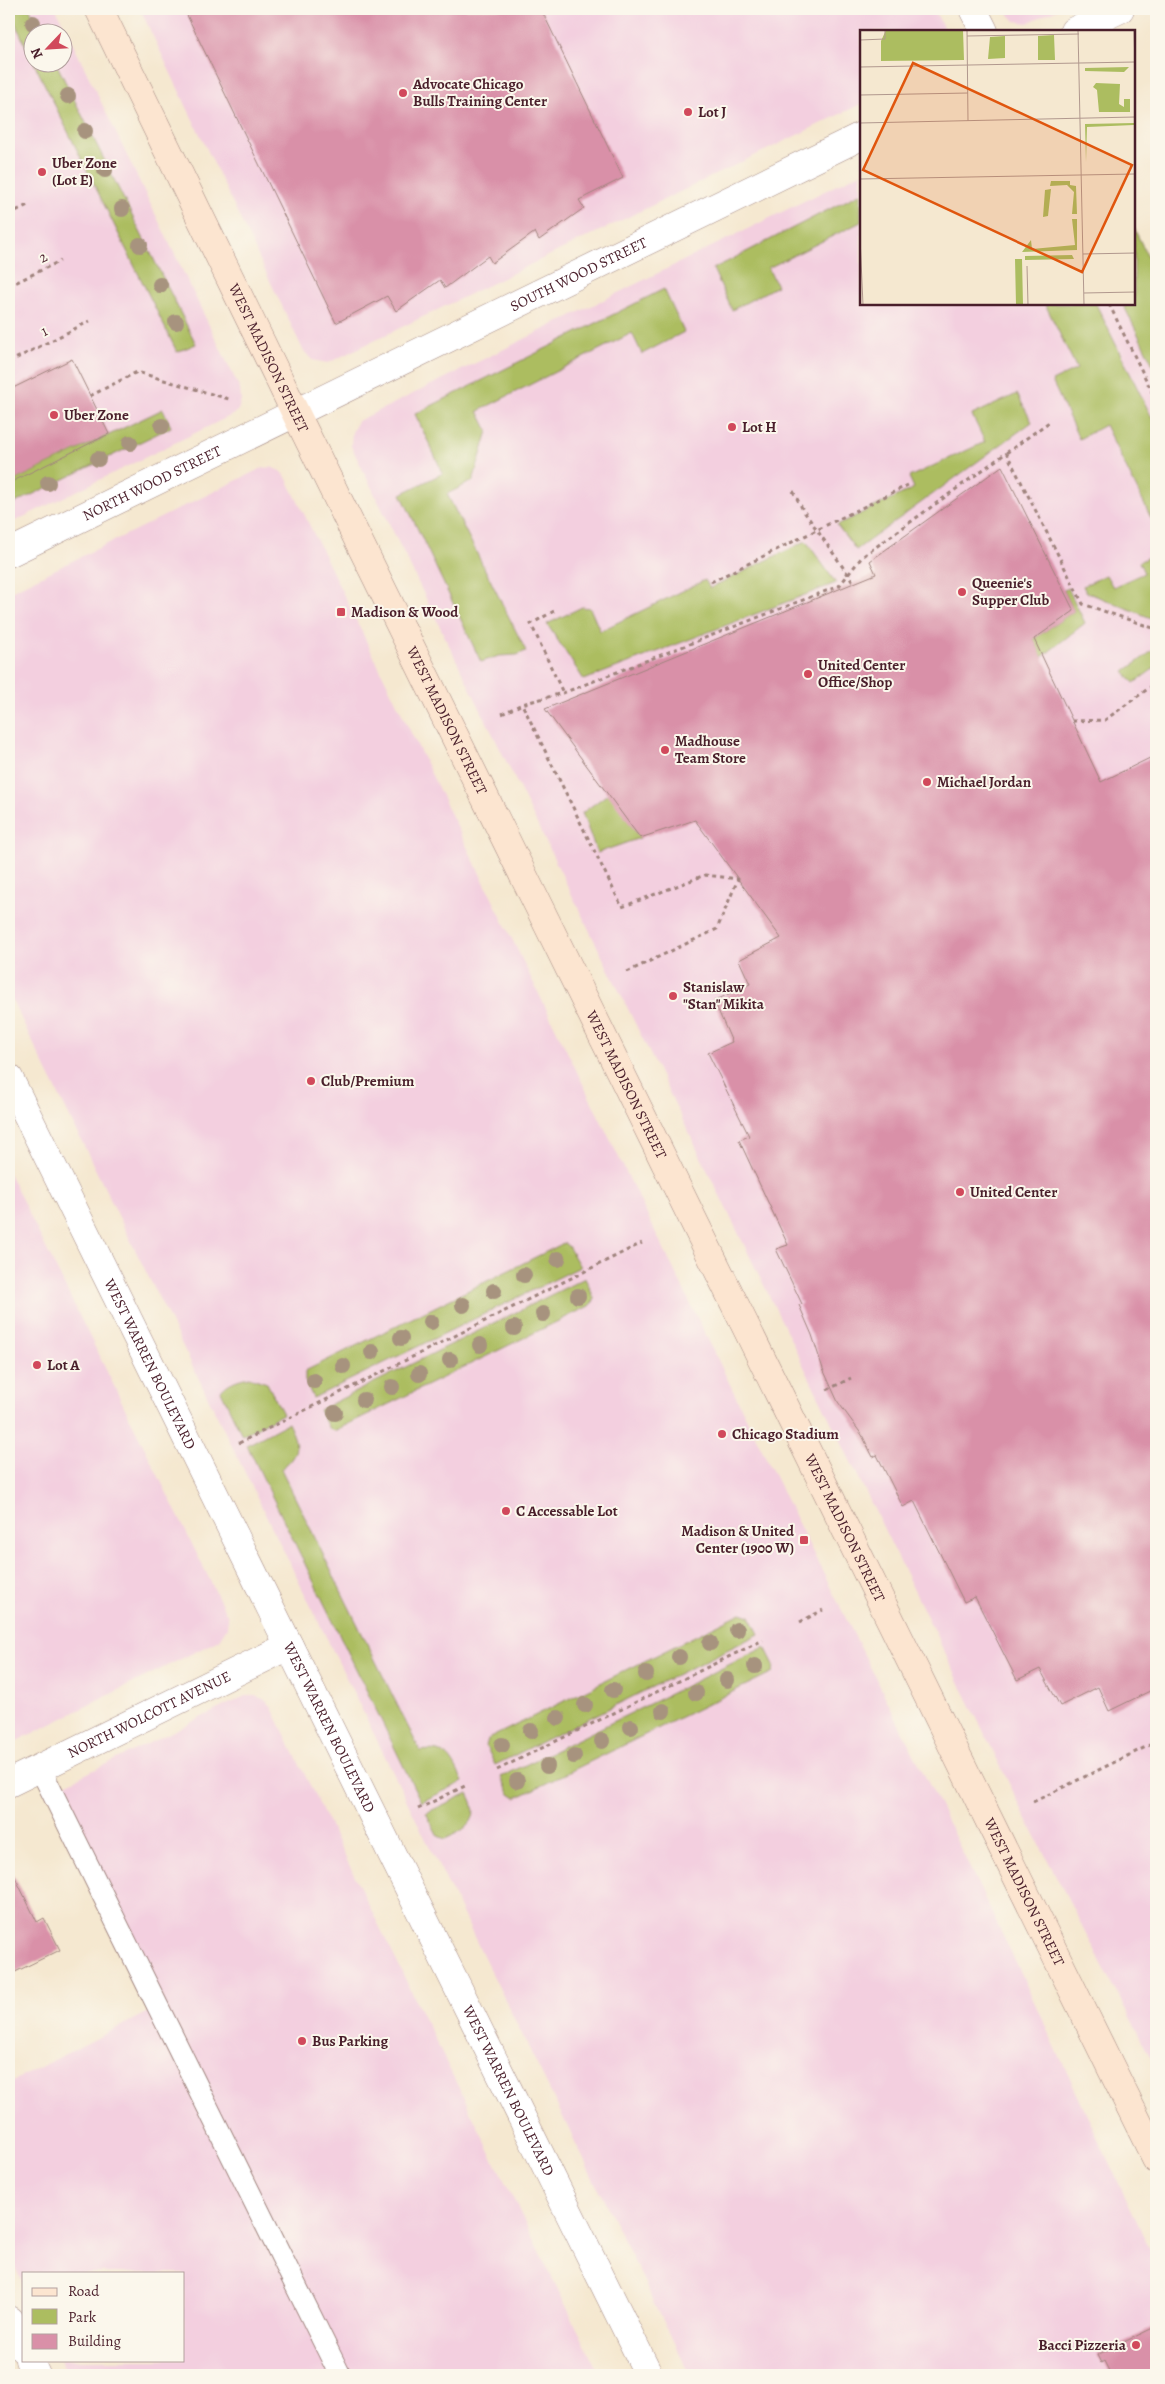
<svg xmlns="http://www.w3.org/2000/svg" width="1165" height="2384" viewBox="0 0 1165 2384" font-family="Alegreya,serif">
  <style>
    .built { fill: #f3cfdf; fill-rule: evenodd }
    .green { fill: #acbd60; stroke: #7b6e46 }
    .building { fill: #d990a8 }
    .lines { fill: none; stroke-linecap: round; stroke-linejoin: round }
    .service-casing { stroke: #a0847e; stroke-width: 23 }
    .minor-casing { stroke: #a0847e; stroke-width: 29 }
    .tertiary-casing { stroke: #a0847e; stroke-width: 29 }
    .secondary-casing { stroke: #a0847e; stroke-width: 29 }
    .path { stroke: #a0847e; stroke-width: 3; stroke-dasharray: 4 4; stroke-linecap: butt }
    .service { stroke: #fff; stroke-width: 21 }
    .minor { stroke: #fff; stroke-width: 28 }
    .tertiary { stroke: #fff; stroke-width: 28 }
    .secondary { stroke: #fce5d0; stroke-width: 28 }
    .tree { fill: #a7937e }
    .poi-dot { fill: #d1495b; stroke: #fbf7ec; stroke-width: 2 }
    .labels { text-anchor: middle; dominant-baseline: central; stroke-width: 4; stroke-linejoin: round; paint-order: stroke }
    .poi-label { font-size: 15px; font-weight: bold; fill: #4a1f2b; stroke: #fbf7ec; text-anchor: start }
    .street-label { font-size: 15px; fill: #4a1f2b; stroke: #fbf7ec }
    .inset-road { fill: none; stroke: #b1988e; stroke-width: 1 }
    .view { fill: #e0560e; fill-opacity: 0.15; stroke: #e0560e; stroke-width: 2.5 }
    .inset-edge { fill: none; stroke: #4a1f2b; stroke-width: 2.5 }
  </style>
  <rect width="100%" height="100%" fill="#fbf7ec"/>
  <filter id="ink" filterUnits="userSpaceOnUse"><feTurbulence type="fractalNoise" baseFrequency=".02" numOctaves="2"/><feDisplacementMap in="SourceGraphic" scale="10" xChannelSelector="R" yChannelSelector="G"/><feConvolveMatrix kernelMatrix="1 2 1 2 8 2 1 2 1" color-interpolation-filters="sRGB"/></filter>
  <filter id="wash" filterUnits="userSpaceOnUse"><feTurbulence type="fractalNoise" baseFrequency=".0096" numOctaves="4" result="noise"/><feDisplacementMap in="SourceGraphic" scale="20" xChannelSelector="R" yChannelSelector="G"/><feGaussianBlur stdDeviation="1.12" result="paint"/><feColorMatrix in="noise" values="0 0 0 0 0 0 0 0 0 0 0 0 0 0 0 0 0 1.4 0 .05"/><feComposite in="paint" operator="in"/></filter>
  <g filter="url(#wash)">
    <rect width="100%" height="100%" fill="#f5e8d0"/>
    <!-- built -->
    <path class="built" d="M9 9H56L240 389 241 400 238 410 234 414 9 524ZM32 32H62V62H32Z
      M140 9H934L945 31H861V104L328 363 312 360 303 350Z
      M1004 9H1058L1027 23 1015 21Z
      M861 173V304H1134V228L1156 274V2068L1030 1826 351 446 352 432 358 421Z
      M271 467 280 471 286 477 789 1505 934 1794 1017 1965 1156 2263V2375H690L9 994V592L260 469Z
      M9 1173 228 1617 227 1627 219 1640 9 1745Z
      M245 1696H255L266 1700 271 1706 600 2375H68L60 2360H184V2273H24V2286L9 2255V2083L158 2007 51 1791Z"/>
    <!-- green -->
    <path class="green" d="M9 9H30L41 32H32V60Z
      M34 63H56L196 344 177 352Z
      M861 193V222L768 268 777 286 732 310 713 269Z
      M1134 228 1156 274V371L1123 304H1134Z
      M664 289 684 332 642 354 632 333 478 411 488 431 473 481 447 494 526 651 517 655 499 656 481 662 401 494 443 473 415 414Z
      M1045 304H1096L1156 426V528L1105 425 1079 439 1052 381 1077 369Z
      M1017 394 1032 422 856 550 837 525 914 488 909 477 985 442 972 415Z
      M163 409 171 427 9 506V483Z
      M806 541 836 583 584 680 547 624 582 607 590 608 600 631 705 580 710 588Z
      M1156 553V620L1086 592 1083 586 1106 575 1113 587 1144 573 1139 562Z
      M1068 588 1085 623 1042 657 1034 639 1074 611 1064 590Z
      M1156 648V667L1134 683 1124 672Z
      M609 793 640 838 597 853 582 813Z
      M564 1243 568 1246 580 1267 313 1398 305 1380V1371Z
      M585 1278 595 1300 589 1306 334 1431 329 1429 319 1410Z
      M249 1377 267 1383 283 1414 242 1435 221 1391C228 1382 239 1379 249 1377Z
      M288 1423C298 1444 301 1453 281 1469L420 1751C448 1747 452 1759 463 1782L421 1802 247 1445Z
      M741 1613 750 1616 759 1634 495 1765 486 1746 488 1739Z
      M765 1647 774 1665 773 1672 516 1798 510 1794 501 1777Z
      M468 1793C482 1819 469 1828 445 1839L438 1836 426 1813Z"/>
    <g id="blocks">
      <!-- building -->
      <path class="building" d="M184 9H541L623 178 579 200 584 208 539 240 535 232 492 263 488 256 445 288 440 280 396 311 387 296 336 323Z
        M72 359 109 434 9 483V390Z
        M1002 466 1074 611 1034 639 1101 782 1156 755V1688L1109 1711 1098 1687 1060 1706 1040 1669 1017 1680 975 1597 964 1602 914 1501 903 1507 877 1455 873 1457 862 1435 838 1402 823 1369 812 1335 799 1305 802 1304 776 1249 788 1245 739 1140 749 1136 708 1053 732 1042 714 1001 750 984 739 960 781 938 695 820 640 838 545 709 876 574 870 561Z
        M9 1865 37 1922 44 1918 60 1950 9 1975Z
        M1153 2328 1156 2336V2375H1111L1104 2361 1101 2363 1097 2355Z"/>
    </g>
  </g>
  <g filter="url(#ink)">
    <use href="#blocks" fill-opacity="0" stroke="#a0847e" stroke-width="1"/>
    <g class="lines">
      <defs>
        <path id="service" d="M40 1768 340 2375"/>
        <g id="minor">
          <path d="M973 9 984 31"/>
          <path d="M1074 31 1120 9"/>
          <path id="s1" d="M9 553 861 136"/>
          <path id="s2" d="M9 1783 289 1646"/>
        </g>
        <g id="tertiary">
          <path id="s3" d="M9 1078 649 2375"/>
          <path d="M9 2320 24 2350"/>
          <path d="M29 2360 36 2375"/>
        </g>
        <g id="secondary">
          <path id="s4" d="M99 9 296 414 1156 2159"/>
        </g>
      </defs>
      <!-- service casing -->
      <use href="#service" class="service-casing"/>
      <!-- minor casing -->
      <use href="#minor" class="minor-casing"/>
      <!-- tertiary casing -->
      <use href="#tertiary" class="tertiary-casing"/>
      <!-- secondary casing -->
      <use href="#secondary" class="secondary-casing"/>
      <!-- path -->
      <path class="path" d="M9 214 30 204
        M9 286 60 261
        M1109 304 1156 400
        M9 362 90 321
        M90 396 137 372 232 400
        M1006 452 1083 604 1156 629
        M793 491 803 510 854 583
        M711 582 908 485
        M554 611 531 624 563 693
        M502 714 522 704
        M1072 721 1105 720 1156 683
        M627 972 717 929 738 879 705 875 622 907 522 704 563 693 839 586 862 557 1049 422
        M827 1390 851 1378
        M239 1443 642 1243
        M800 1622 823 1610
        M497 1770 763 1640
        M1033 1802 1156 1742
        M418 1809 465 1786"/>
      <!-- service -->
      <use href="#service" class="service"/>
      <!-- minor -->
      <use href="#minor" class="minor"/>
      <!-- tertiary -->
      <use href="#tertiary" class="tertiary"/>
      <!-- secondary -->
      <use href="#secondary" class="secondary"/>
    </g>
    <!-- trees -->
    <g class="tree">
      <circle cx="33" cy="23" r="8"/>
      <circle cx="68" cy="96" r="8"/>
      <circle cx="85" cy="131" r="8"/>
      <circle cx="105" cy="170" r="8"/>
      <circle cx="122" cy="209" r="8"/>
      <circle cx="140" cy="245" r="8"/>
      <circle cx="160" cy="285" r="8"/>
      <circle cx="176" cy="322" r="8"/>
      <circle cx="162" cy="426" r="8"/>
      <circle cx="130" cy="443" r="8"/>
      <circle cx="98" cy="459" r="8"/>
      <circle cx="48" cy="483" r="8"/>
      <circle cx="558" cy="1259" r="8"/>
      <circle cx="524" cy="1275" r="8"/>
      <circle cx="494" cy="1291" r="8"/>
      <circle cx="578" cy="1296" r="8"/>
      <circle cx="463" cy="1305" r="8"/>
      <circle cx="543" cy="1314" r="8"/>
      <circle cx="431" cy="1322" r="8"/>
      <circle cx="514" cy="1328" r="8"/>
      <circle cx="401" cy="1338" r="8"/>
      <circle cx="480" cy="1345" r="8"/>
      <circle cx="372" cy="1352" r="8"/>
      <circle cx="450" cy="1360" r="8"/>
      <circle cx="343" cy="1366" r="8"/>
      <circle cx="419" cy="1374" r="8"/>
      <circle cx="314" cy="1381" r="8"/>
      <circle cx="392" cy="1387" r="8"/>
      <circle cx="364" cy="1400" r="8"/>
      <circle cx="335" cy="1413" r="8"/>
      <circle cx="737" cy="1630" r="8"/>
      <circle cx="710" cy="1643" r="8"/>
      <circle cx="679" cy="1657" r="8"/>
      <circle cx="755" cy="1666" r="8"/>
      <circle cx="646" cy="1674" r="8"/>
      <circle cx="727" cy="1680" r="8"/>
      <circle cx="613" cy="1690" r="8"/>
      <circle cx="696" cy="1693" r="8"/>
      <circle cx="585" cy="1705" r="8"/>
      <circle cx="663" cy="1711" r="8"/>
      <circle cx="558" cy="1718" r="8"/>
      <circle cx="631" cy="1727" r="8"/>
      <circle cx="531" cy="1731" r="8"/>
      <circle cx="602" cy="1741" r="8"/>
      <circle cx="502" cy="1745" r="8"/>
      <circle cx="574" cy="1756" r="8"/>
      <circle cx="547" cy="1766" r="8"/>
      <circle cx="517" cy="1781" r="8"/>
    </g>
  </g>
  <!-- markers -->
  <g class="poi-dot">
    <circle cx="403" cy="93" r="5"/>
    <circle cx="688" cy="112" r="5"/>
    <circle cx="42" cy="172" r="5"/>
    <circle cx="54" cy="415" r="5"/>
    <circle cx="732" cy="427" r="5"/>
    <circle cx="962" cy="592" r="5"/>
    <rect x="336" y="607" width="10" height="10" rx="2.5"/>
    <circle cx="808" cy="674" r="5"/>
    <circle cx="665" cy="750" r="5"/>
    <circle cx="927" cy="782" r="5"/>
    <circle cx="673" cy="996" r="5"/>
    <circle cx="311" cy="1081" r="5"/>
    <circle cx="960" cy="1192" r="5"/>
    <circle cx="37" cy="1365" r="5"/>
    <circle cx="722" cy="1434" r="5"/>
    <circle cx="506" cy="1511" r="5"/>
    <rect x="799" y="1535" width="10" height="10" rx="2.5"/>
    <circle cx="302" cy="2041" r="5"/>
    <circle cx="1136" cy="2345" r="5"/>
  </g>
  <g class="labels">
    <!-- poi labels -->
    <g class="poi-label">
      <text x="413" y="84">Advocate Chicago<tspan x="413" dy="17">Bulls Training Center</tspan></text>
      <text x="698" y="112">Lot J</text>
      <text x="52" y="163">Uber Zone<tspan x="52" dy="17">(Lot E)</tspan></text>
      <text x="64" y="415">Uber Zone</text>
      <text x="742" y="427">Lot H</text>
      <text x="972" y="583">Queenie's<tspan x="972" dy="17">Supper Club</tspan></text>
      <text x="351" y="612">Madison &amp; Wood</text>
      <text x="818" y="665">United Center<tspan x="818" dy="17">Office/Shop</tspan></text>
      <text x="675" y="741">Madhouse<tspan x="675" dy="17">Team Store</tspan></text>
      <text x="937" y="782">Michael Jordan</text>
      <text x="683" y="987">Stanislaw<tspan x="683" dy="17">"Stan" Mikita</tspan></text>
      <text x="321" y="1081">Club/Premium</text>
      <text x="970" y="1192">United Center</text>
      <text x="47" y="1365">Lot A</text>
      <text x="732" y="1434">Chicago Stadium</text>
      <text x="516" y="1511">C Accessable Lot</text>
      <text x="794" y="1531" text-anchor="end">Madison &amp; United<tspan x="794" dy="17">Center (1900 W)</tspan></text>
      <text x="312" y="2041">Bus Parking</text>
      <text x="1126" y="2345" text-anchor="end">Bacci Pizzeria</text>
    </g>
    <!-- street labels -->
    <g class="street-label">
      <text transform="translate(43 257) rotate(-26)">2</text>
      <text stroke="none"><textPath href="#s1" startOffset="634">SOUTH WOOD STREET</textPath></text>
      <text transform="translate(44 331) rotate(-26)">1</text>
      <text stroke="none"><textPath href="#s4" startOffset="388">WEST MADISON STREET</textPath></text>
      <text stroke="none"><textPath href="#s1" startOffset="159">NORTH WOOD STREET</textPath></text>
      <text stroke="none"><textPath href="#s4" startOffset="792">WEST MADISON STREET</textPath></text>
      <text stroke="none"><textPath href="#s4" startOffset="1198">WEST MADISON STREET</textPath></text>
      <text stroke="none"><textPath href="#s3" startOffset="319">WEST WARREN BOULEVARD</textPath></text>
      <text stroke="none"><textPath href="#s4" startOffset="1692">WEST MADISON STREET</textPath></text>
      <text stroke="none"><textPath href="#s2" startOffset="156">NORTH WOLCOTT AVENUE</textPath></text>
      <text stroke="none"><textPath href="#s3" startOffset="724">WEST WARREN BOULEVARD</textPath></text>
      <text stroke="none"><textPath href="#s4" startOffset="2098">WEST MADISON STREET</textPath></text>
      <text stroke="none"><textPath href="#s3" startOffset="1129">WEST WARREN BOULEVARD</textPath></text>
    </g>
  </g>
  <!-- overview -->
  <g transform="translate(860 30)">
    <rect width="275" height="275" fill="#f5e8d0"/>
    <path d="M26 0H103L104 30 21 31V11ZM194 5 195 30H178V6ZM145 6V28L128 29 130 7ZM269 37 264 42 225 41V38ZM236 53 260 54 259 74 264 77V69H270V82H239L237 60 233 57ZM274 93V95L227 97 226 132 225 94ZM191 151H210V155L216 156 217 184H212L214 162 207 155 190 156ZM191 159 188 186 183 187 185 160ZM212 189H217V220L162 222 171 210 172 219 215 215ZM212 225 214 229 165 230V226ZM155 229H162L163 275H156Z" fill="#acbd60"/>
    <path class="inset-road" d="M107 0 108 91M218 0 224 275M274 0 275 37M107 6 219 4M0 10 25 9V0M0 37 275 32M0 65 108 63M0 93 275 87M0 149 275 144M0 207 3 275M223 224 275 223M167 236 168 275M224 263 275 262"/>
    <path class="view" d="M53 33 272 135 222 242 3 140Z"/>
    <rect width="275" height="275" class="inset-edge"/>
  </g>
  <!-- margin -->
  <rect width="1165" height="2384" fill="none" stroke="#fbf7ec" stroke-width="30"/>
  <!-- legend -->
  <rect x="22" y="2272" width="162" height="90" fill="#fbf7ec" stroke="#b4a19f"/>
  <rect x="32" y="2288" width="25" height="8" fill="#fce5d0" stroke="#b4a19f"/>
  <text x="68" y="2296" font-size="15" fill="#4a1f2b">Road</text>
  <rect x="32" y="2309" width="25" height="15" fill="#acbd60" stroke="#b4a19f"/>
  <text x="68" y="2322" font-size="15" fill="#4a1f2b">Park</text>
  <rect x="32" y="2334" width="25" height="15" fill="#d990a8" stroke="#b4a19f"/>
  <text x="68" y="2346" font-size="15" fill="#4a1f2b">Building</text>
  <!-- north arrow -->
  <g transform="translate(48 48) rotate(245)"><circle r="24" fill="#fbf7ec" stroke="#b4a19f"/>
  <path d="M0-4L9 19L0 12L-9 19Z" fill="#d1495b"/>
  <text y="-8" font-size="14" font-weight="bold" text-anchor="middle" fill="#4a1f2b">N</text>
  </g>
</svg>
